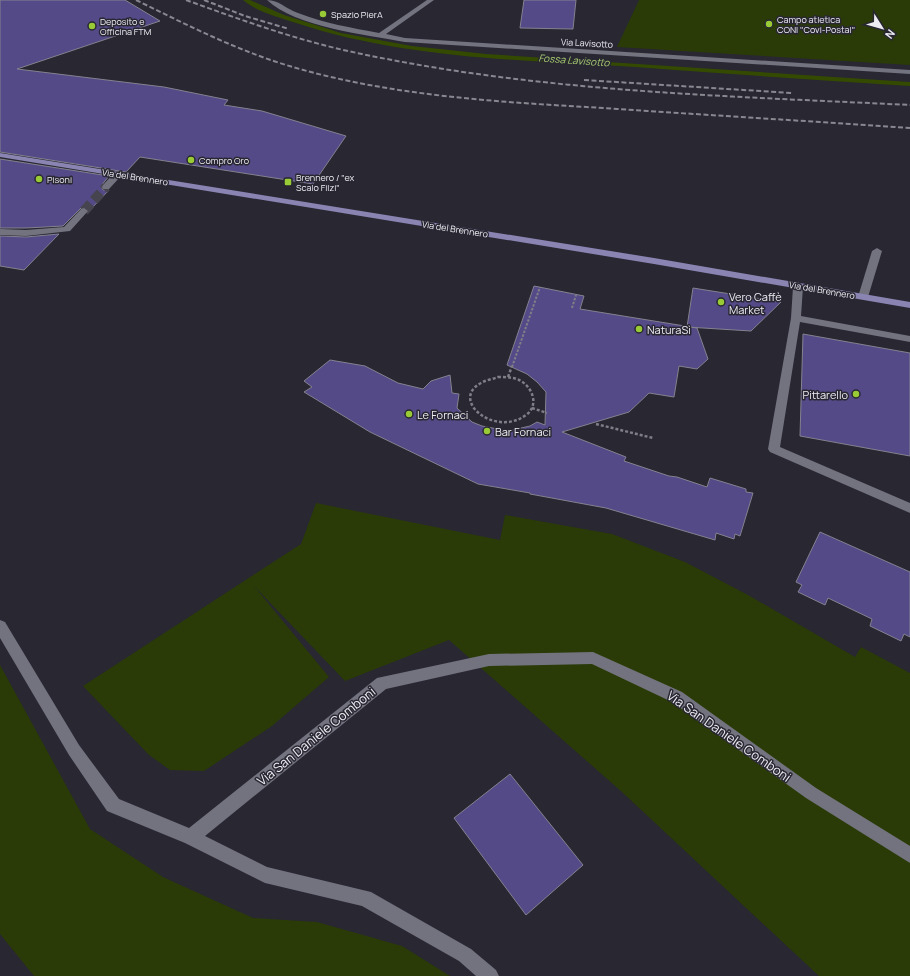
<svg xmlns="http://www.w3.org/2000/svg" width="910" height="976" viewBox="0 0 910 976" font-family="Manrope,sans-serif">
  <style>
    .green { fill: #2a3b08 }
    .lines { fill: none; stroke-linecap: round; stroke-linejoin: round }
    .stream { fill: #344a00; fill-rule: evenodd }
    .building { fill: #544a88; stroke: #83828f }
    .minor-tunnel { stroke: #46454f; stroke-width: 10; stroke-dasharray: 10 4.5; stroke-linecap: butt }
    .path-far1 { stroke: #7f7e87; stroke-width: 2; stroke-dasharray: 2.5 1.5; stroke-linecap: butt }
    .path { stroke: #7f7e87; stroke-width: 2.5; stroke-dasharray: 3 2; stroke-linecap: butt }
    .minor { fill: #73737f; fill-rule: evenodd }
    .major { fill: #8984b2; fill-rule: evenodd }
    .rail { stroke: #898891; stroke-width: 2; stroke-dasharray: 5 2.5; stroke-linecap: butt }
    .poi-dot { fill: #99cb36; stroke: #282732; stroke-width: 1.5 }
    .labels { text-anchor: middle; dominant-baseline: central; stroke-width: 3; stroke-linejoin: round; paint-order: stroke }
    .far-poi-label { font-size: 9px; fill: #edecf3; stroke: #282732; text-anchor: start }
    .far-street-label { font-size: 9px; fill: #edecf3; stroke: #282732 }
    .far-water-label { font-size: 10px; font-style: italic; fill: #acd173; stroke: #282732 }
    .poi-label { font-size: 11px; fill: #edecf3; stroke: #282732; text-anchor: start }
    .near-street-label { font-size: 13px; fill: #edecf3; stroke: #282732 }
  </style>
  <rect width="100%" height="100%" fill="#282732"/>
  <!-- green -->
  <path class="green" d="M639 0H910V65L617 47Z
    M316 503 500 540 505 515 612 534 685 562 748 595 855 657 861 647 910 673V976H819L622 792 449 640 345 681 254 586 329 677 272 726 204 771 170 770 149 755 83 686 301 544Z
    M0 665 90 829 163 877 253 918 317 922 402 946 450 976H34L0 934Z"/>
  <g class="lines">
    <!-- stream -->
    <path class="stream" d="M243 0H250L284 15 341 33 412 46 486 54 910 82V86C818 80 727 74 635 67 522 60 405 59 296 23 279 17 257 12 243 0Z"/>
  </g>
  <!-- building -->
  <path class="building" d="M0 0H125L160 21 17 69 164 87 228 100 224 105 262 111 346 136 313 184 140 157 126 172 0 152Z
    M524 0H576L573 29 520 28Z
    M0 159 109 176 101 186 103 190H109L89 211 85 207 81 208 63 226 26 228H0Z
    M59 234 24 270 0 266V236L26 237Z
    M534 286 584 296 580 309 697 328 708 359 697 369 679 366 674 397 649 393 629 412 562 432 626 457 624 461 669 476 677 477 707 487 710 478 746 489V492L753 493 740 536 735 534 734 539 716 533 715 540 606 508 530 494V493L478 484 370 432 304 392 312 387 304 381 330 360 365 366 398 383 423 389 431 381 450 375 452 393 459 394 457 408 472 422 482 426 508 431 530 426 537 422 545 425 546 392 537 382 527 374 507 365Z
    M693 288 781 302 751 331 687 327Z
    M803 334 910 353V456L800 436Z
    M820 532 910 572V637L904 634 901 641 870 626 872 619 828 598 825 605 798 592 802 585 796 582Z
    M510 774 583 865 526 915 454 818Z"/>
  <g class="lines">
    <!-- minor-tunnel -->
    <path class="minor-tunnel" d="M84 211 106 187"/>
    <!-- path-far1 -->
    <path class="path-far1" d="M572 308 576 295
      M512 367 540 287"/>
    <!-- path -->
    <path class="path" d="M498 377C505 377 513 377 519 380 532 386 540 405 526 415 495 438 449 400 481 383 486 380 493 379 498 377Z
      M508 377 512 366
      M532 408 547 413
      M596 424 653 438"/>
    <!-- minor -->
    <path class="minor" d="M267 0C279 0 286 9 298 13 324 23 352 28 379 33L427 0H434L386 34 405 38 910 70V74L405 42C367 35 295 27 267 0Z
      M118 171 121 172 122 174 121 176 109 189H103L102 187 103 185 115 172Z
      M84 208 88 211 70 231 26 236 0 235V229L26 230 64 227 81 209Z
      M877 248 882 251 868 297 866 299H860L858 297 872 251Z
      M798 284 803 287 801 316 910 336V342L800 322 780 447 910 503V513L770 452 768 449 791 318 793 287Z
      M0 620 5 622 79 745 119 799 189 828 377 678 489 654 593 652 682 692 816 788 910 846V863L806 798 672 702 592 664 489 666 386 689 205 836 267 867 371 892 471 949 496 970 499 976H476L459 961 362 906 265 883 185 843 107 811 69 755 0 638Z"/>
    <!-- major -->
    <path class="major" d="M0 153 654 258 910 302V308L654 264 0 157Z"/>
    <!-- rail -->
    <path class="rail" d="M136 0C185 24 234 49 286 65 388 96 498 102 604 108 706 115 808 121 910 128
      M186 0C244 21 302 42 362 54 542 92 727 96 910 105
      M204 0 245 16 289 29
      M584 80 792 93"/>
  </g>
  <!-- markers -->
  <g class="poi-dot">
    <circle cx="323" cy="14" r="4"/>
    <circle cx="769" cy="24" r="4"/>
    <circle cx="92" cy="26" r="4"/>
    <circle cx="191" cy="160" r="4"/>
    <circle cx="39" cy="179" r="4"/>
    <rect x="284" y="178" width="8" height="8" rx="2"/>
    <circle cx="721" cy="302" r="4"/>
    <circle cx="639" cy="329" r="4"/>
    <circle cx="856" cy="394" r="4"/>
    <circle cx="409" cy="414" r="4"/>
    <circle cx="487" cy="431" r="4"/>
  </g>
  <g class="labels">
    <!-- far-poi labels -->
    <g class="far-poi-label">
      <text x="331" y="14">Spazio PierA</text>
      <text x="777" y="19">Campo atletica<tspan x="777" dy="10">CONI "Covi-Postal"</tspan></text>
      <text x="100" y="21">Deposito e<tspan x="100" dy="10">Officina FTM</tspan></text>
      <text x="199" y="160">Compro Oro</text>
      <text x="296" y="177">Brennero / "ex<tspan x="296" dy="10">Scalo Filzi"</tspan></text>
      <text x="47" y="179">Pisoni</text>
    </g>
    <!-- far-street labels -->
    <g class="far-street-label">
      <text transform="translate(587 43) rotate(3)">Via Lavisotto</text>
      <text transform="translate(135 177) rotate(9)">Via del Brennero</text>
      <text transform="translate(455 229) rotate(9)">Via del Brennero</text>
      <text transform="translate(822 290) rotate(10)">Via del Brennero</text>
    </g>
    <!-- far-water labels -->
    <g class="far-water-label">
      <text transform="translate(574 60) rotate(4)">Fossa Lavisotto</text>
    </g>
    <!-- poi labels -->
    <g class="poi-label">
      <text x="729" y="296">Vero Caffè<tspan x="729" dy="13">Market</tspan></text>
      <text x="647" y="329">NaturaSì</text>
      <text x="848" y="394" text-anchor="end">Pittarello</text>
      <text x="417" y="414">Le Fornaci</text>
      <text x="495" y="431">Bar Fornaci</text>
    </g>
    <!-- near-street labels -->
    <g class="near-street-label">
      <text transform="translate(316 736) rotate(-39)">Via San Daniele Comboni</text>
      <text transform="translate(729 736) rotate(35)">Via San Daniele Comboni</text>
    </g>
  </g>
  <!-- north arrow -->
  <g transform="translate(882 28) rotate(127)" stroke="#282732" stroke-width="3" paint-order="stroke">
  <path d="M0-3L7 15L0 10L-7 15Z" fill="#edecf3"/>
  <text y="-6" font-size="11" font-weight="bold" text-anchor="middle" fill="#edecf3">N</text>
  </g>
</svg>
